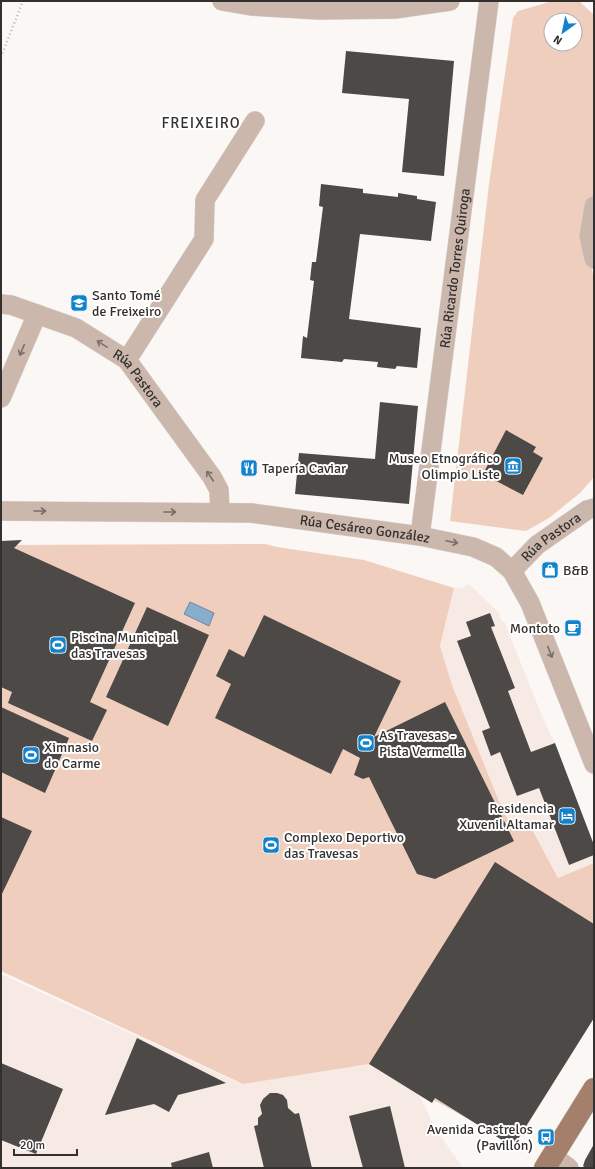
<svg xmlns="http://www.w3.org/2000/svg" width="595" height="1169" viewBox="0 0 595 1169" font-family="Signika,sans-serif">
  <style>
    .built { fill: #f7eae4 }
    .green { fill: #f0cebd; fill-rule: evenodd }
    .water { fill: #88adce; stroke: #6e889f }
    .building { fill: #4d4947 }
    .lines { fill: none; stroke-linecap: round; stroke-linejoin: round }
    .street-casing { stroke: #d7d3d1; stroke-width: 20 }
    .primary-casing { stroke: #d7d3d1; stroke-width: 23 }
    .path { stroke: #b9b5b3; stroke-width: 2.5; stroke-dasharray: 1 3; stroke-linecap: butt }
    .street { stroke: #ccb7ac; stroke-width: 19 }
    .primary { stroke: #a4806c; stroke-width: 22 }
    .oneway { stroke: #786d68 }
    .labels { text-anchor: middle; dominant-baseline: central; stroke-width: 4; stroke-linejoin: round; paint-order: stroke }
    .street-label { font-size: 14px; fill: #333130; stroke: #fff }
    .poi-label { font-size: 14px; fill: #333130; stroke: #fff; text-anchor: start }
    .neighbourhood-label { font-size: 15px; letter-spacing: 1px; fill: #333130; stroke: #fff }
  </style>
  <rect width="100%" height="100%" fill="#fbf7f4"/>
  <!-- built -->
  <path class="built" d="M469 584 492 606 498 612 502 622 504 621 544 721 555 743 526 754 569 864 594 855V863L558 878 527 820 511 827 499 801 452 685 440 646 454 588H462Z
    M1 974 242 1084 369 1064 419 1095 437 1131 463 1168H1Z"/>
  <!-- green -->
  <path class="green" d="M553 1 580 2 594 15V192L585 231 594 281V477L580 493 549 518 526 531 450 521 489 184 513 18 518 11ZM551 20H575V44H551Z
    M251 544H265L277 547 364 560 454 588 440 646 452 685 499 801 511 826 527 820 558 878 594 863V1018L515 1145 369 1064 243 1084 1 971V545Z"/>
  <!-- water -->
  <path class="water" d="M190 602 214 613 209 626 184 614Z"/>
  <!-- building -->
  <path class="building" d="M346 51 454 61 444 176 402 172 409 99 342 93Z
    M321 184 363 189V193L398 197V193L417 196V199L436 202 431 241 360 234 349 319 421 328 417 368 397 366 395 369 377 367 378 362 344 359 342 362 301 358 303 336 307 338 314 281 310 280 312 262H316L323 207 319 206Z
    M380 402 418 406 409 504 295 494 299 453 375 459Z
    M506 430 536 447 533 452 543 458 523 495 483 474Z
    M22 540 14 548 135 603 90 702 107 710 92 741 8 703 12 692 1 687V541Z
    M147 607 209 635 168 726 106 697Z
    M490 613 495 626 491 627 515 688 508 691 531 752 555 743 594 845V855L569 865 539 788 517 796 500 752 491 756 482 731 490 728 457 641 471 636 466 622Z
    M264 615 401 681 374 737 445 702 514 841 435 879 417 874 369 777 363 779 354 775 360 758 343 749 331 774 215 718 231 684 216 676 229 649 244 657Z
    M1 707 69 738 45 793 1 772Z
    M1 817 32 831 1 896Z
    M495 862 594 924V1018L513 1147 435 1098 432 1103 369 1064Z
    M137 1038 226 1083 178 1095 169 1112 154 1104 105 1115Z
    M1 1063 63 1089 36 1154 1 1140Z
    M270 1093H277L283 1095 287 1100 288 1108 295 1114 299 1113 312 1168H264L254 1126 258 1125V1118L262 1114 260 1105 263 1099Z
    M390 1106 405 1168H363L349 1116Z
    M594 1144V1168H586L583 1166 585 1160Z
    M209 1152 213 1168H172L171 1163Z"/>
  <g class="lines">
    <defs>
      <g id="street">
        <path d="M222 1 251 6 319 10 395 9 450 1"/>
        <path d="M594 206 589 236 594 259"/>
        <path id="s1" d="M1 304 11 305 76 328 127 360 212 477 219 490 220 512"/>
        <path d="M127 360 204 239 205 200 255 121"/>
        <path d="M1 398 37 314"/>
        <path id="s2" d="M1 511 251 513 420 536 473 547 496 557 512 571 530 603 594 764"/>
        <path id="s3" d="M420 536 489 1"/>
        <path id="s4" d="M512 571 537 545 587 510 594 508"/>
        <path d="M553 1156 569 1168"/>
      </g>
      <path id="primary" d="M545 1168 594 1089"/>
    </defs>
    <!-- street casing -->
    <use href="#street" class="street-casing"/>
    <!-- primary casing -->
    <use href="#primary" class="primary-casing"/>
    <!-- path -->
    <path class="path" d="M1 57 23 1"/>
    <!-- street -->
    <use href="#street" class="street"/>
    <!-- primary -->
    <use href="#primary" class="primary"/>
  </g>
  <!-- one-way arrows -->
  <defs><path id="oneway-shaft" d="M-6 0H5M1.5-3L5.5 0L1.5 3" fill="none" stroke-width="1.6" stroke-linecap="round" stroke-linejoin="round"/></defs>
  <g class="oneway">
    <use href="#oneway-shaft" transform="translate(102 344) rotate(-148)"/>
    <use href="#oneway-shaft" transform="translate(22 350) rotate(113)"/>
    <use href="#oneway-shaft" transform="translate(210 476) rotate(-124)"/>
    <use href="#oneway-shaft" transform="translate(40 511)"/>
    <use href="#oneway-shaft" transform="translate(170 512)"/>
    <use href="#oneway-shaft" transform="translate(452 542) rotate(12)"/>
    <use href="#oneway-shaft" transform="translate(550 652) rotate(68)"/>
  </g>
  <!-- icons -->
  <defs>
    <symbol id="school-square" viewBox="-11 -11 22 22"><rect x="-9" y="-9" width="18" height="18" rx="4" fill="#1182cb" stroke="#fff"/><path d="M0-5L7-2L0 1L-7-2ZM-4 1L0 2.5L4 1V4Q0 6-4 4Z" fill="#fff"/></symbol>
    <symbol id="museum-square" viewBox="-11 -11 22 22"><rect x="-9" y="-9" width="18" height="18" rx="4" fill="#1182cb" stroke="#fff"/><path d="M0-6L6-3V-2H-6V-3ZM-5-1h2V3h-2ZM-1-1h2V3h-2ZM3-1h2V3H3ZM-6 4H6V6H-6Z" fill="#fff"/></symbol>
    <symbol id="restaurant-square" viewBox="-11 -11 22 22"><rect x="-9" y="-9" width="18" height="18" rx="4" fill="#1182cb" stroke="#fff"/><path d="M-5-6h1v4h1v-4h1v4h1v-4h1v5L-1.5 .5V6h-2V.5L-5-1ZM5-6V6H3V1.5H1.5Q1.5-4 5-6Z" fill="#fff"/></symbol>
    <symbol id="shop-square" viewBox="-11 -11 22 22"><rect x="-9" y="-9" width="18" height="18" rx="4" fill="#1182cb" stroke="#fff"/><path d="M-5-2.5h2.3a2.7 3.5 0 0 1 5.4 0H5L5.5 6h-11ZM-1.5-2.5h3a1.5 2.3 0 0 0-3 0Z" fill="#fff"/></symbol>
    <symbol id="cafe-square" viewBox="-11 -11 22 22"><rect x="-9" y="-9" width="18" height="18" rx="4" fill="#1182cb" stroke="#fff"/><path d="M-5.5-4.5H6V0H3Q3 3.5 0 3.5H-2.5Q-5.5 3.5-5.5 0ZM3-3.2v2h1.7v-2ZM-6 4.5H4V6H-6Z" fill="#fff"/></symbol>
    <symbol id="stadium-square" viewBox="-11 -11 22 22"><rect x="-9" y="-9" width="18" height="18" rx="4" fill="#1182cb" stroke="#fff"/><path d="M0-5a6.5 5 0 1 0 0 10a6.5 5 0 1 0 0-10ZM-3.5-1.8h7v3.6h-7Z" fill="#fff"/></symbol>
    <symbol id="hotel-square" viewBox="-11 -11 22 22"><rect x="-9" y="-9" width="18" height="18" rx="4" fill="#1182cb" stroke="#fff"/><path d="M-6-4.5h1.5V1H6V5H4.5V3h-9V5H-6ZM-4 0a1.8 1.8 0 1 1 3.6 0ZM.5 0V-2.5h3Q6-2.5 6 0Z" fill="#fff"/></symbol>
    <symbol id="bus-square" viewBox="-11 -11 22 22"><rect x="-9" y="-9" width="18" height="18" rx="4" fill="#1182cb" stroke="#fff"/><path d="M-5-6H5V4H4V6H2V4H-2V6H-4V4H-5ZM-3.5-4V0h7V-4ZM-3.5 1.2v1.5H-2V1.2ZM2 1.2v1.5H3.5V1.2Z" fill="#fff"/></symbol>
  </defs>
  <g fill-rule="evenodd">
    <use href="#school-square" x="69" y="293" width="20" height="20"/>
    <use href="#museum-square" x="503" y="456" width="20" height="20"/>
    <use href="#restaurant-square" x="239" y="458" width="20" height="20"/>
    <use href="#shop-square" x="540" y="560" width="20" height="20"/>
    <use href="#cafe-square" x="563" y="618" width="20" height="20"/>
    <use href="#stadium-square" x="48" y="635" width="20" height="20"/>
    <use href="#stadium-square" x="356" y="733" width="20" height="20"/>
    <use href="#stadium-square" x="21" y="745" width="20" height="20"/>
    <use href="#hotel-square" x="557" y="806" width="20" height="20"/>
    <use href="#stadium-square" x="261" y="835" width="20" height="20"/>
    <use href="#bus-square" x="536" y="1127" width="20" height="20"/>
  </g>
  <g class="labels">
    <!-- street labels -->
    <g class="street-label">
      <text stroke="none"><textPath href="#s3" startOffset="270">Rúa Ricardo Torres Quiroga</textPath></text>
      <text stroke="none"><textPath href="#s1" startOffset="160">Rúa Pastora</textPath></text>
      <text stroke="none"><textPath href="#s2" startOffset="365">Rúa Cesáreo González</textPath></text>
      <text stroke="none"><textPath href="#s4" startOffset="52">Rúa Pastora</textPath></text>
    </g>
    <!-- poi labels -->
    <g class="poi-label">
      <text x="92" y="295">Santo Tomé<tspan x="92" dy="16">de Freixeiro</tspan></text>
      <text x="500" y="458" text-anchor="end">Museo Etnográfico<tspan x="500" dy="16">Olimpio Liste</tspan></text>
      <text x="262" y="468">Tapería Caviar</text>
      <text x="563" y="570">B&amp;B</text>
      <text x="560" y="628" text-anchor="end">Montoto</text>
      <text x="71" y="637">Piscina Municipal<tspan x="71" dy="16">das Travesas</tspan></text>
      <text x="379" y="735">As Travesas -<tspan x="379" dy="16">Pista Vermella</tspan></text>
      <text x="44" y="747">Ximnasio<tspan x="44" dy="16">do Carme</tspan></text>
      <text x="554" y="808" text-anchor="end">Residencia<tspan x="554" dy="16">Xuvenil Altamar</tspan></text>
      <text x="284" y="837">Complexo Deportivo<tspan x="284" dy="16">das Travesas</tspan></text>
      <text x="533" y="1129" text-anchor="end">Avenida Castrelos<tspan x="533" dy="16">(Pavillón)</tspan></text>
    </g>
    <!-- neighbourhood labels -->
    <g class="neighbourhood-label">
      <text x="201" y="123">FREIXEIRO</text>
    </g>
  </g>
  <!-- border -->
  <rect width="595" height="1169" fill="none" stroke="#333130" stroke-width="4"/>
  <!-- north arrow -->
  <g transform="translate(563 32) rotate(213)"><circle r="19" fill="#ffffff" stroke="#adadac"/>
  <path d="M0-3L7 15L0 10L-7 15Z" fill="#1182cb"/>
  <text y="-6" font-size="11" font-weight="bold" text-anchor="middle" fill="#333130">N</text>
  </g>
  <!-- scale -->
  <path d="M14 1149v6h63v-6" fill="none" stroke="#333130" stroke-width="2"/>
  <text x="20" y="1149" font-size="12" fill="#333130" stroke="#ffffff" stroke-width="3" paint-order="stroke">20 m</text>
</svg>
